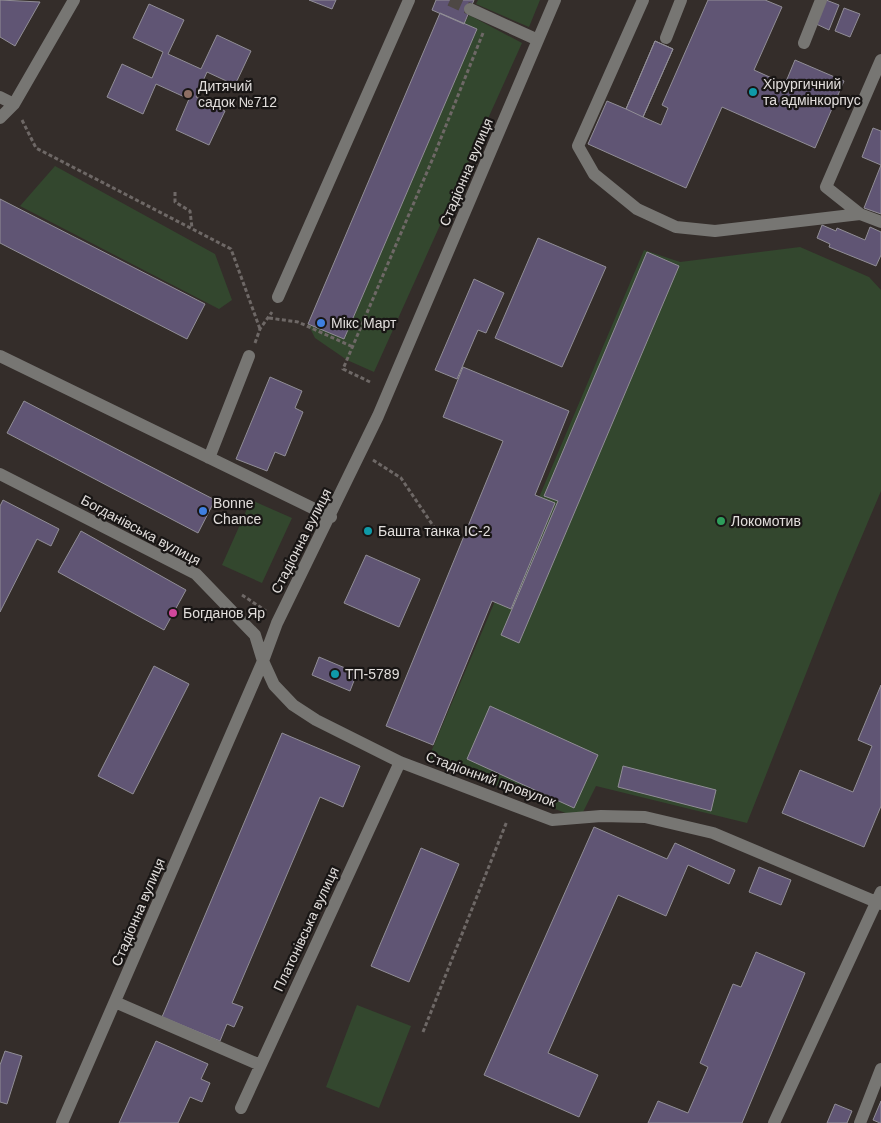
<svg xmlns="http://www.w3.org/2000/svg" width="881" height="1123" viewBox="0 0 881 1123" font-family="Arial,sans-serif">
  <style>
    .green { fill: #33472e }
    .building { fill: #605574; stroke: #918e96 }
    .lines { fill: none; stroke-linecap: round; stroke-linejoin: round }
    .minor-tunnel { stroke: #4e4845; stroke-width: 12; stroke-dasharray: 12 6; stroke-linecap: butt }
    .path { stroke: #6e6866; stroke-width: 3; stroke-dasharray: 4 2.5; stroke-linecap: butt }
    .minor { stroke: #777673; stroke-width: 12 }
    .culture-dot { fill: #0f9aa8; stroke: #191615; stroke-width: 2 }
    .education-dot { fill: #8d6e63; stroke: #191615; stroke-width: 2 }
    .shop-dot { fill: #3f7fe0; stroke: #191615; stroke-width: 2 }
    .leisure-dot { fill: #2e9e5b; stroke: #191615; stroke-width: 2 }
    .hotel-dot { fill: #d1479c; stroke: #191615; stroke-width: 2 }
    .labels { text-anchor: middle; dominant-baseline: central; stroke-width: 4.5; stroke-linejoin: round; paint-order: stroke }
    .poi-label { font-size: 14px; fill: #e2dedc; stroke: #191615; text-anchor: start }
    .street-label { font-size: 14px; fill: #e2dedc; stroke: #191615 }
  </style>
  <rect width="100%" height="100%" fill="#342d2a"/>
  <!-- green -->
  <path class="green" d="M478 0H540L529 27 476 4Z
    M469 15 522 43 374 372 347 360 315 338 308 324 344 339 477 29 464 24Z
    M55 166 215 254 232 300 219 309 20 206Z
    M800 247 869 277 881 290V491L837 595 747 823 596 786 583 812 568 814 428 759 644 250 680 262Z
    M251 500 292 518 262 583 222 565Z
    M357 1005 411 1026 379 1108 326 1087Z"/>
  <!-- building -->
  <path class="building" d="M0 0 40 2 15 46 0 37Z
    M309 0H336L332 9Z
    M436 0H474L464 24 432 10Z
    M708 0H765L782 7 754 70 785 84 795 60 844 81 815 148 722 107 686 188 588 144 607 101 626 109 655 41 673 49 643 117 661 125 668 108 662 105Z
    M826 0 839 5 829 30 814 23Z
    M149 4 184 20 168 54 201 69 217 35 251 51 235 85 207 72 196 97 225 111 209 145 176 130 189 99 156 84 143 114 107 97 122 64 152 78 163 52 133 38Z
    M844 8 860 14 850 37 835 31Z
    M440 13 477 29 344 339 308 324Z
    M655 41 673 49 643 117 626 109Z
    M873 128 881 131V165L862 157Z
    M881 165V214L864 208Z
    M0 199 205 304 187 339 0 243Z
    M822 225 836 231 837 228 865 240 870 227 881 232V255L876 266 829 247 830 244 817 238Z
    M538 238 606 267 562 367 495 338Z
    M647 252 679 266 519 643 501 635 558 501 544 496Z
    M474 279 504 293 486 333 478 330 457 379 435 370Z
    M463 367 569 411 535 495 555 503 511 609 492 601 433 745 386 726 503 441 443 417Z
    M270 377 302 391 295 408 303 412 285 456 275 452 267 471 236 459Z
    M24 401 215 500 198 533 7 433Z
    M3 500 59 529 51 546 37 539 0 612V506Z
    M81 531 186 590 164 630 58 572Z
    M366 555 420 579 399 627 344 603Z
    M319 657 357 673 350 691 312 675Z
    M154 666 189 684 133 794 98 776Z
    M881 685V806L864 847 782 813 800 770 853 792 872 746 858 740Z
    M490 706 598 755 574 808 467 759Z
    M282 733 360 766 343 807 320 797 232 1003 243 1007 234 1027 227 1024 220 1041 162 1017Z
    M623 766 716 790 711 811 618 787Z
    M594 827 667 859 675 843 735 870 729 884 688 865 666 916 618 895 548 1053 598 1075 579 1117 484 1075Z
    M421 848 459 864 409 982 371 966Z
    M759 867 791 880 781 905 749 892Z
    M756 952 805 973 742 1123H648L658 1101 688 1113 708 1067 700 1063 733 984 741 987Z
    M156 1041 208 1064 201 1079 210 1083 202 1102 190 1097 178 1123H119Z
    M5 1051 22 1056 7 1104 0 1102V1065Z
    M881 1101V1123H880L873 1120Z
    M835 1104 852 1111 847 1123H827Z"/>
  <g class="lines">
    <!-- minor-tunnel -->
    <path class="minor-tunnel" d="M450 0 470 9"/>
    <!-- path -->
    <path class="path" d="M22 120 36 148 231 249 260 329
      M175 192V202L190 211 192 228
      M269 318 298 322 353 347
      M255 343 260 329 272 312
      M370 382 343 369 433 158 483 33
      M373 460 401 478 438 533
      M242 595 266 611
      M423 1032 507 821"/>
    <!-- minor -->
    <path class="minor" d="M643 0 578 146 594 174 637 209 676 227 715 231 860 214 881 222
      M470 9 538 40
      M666 38 681 0
      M804 43 821 0
      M0 97 14 104
      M0 118 14 104 74 0
      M860 214 826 187 881 60
      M278 297 409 0
      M0 356 331 517
      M209 458 249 356
      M0 474 196 574 255 635 263 661 274 685 293 705 316 720 400 762 552 820 601 816 645 817 713 833 881 904
      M115 1002 260 1065
      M241 1108 400 762
      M62 1123 263 661 277 623 378 416 555 0
      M774 1123 881 892
      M860 1123 881 1069"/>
  </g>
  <!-- markers -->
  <g class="culture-dot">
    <circle cx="753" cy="92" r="5"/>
    <circle cx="368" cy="531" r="5"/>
    <circle cx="335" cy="674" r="5"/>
  </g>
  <circle class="education-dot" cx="188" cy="94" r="5"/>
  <g class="shop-dot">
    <circle cx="321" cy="323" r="5"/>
    <circle cx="203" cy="511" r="5"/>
  </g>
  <circle class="leisure-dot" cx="721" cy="521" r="5"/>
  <circle class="hotel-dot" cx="173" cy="613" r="5"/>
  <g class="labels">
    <!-- poi labels -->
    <g class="poi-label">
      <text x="763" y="84">Хірургичний<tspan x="763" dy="16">та адмінкорпус</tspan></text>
      <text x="198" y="86">Дитячий<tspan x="198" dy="16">садок №712</tspan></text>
      <text x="331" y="323">Мікс Март</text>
      <text x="213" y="503">Bonne<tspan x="213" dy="16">Chance</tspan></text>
      <text x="731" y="521">Локомотив</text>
      <text x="378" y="531">Башта танка ІС-2</text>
      <text x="183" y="613">Богданов Яр</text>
      <text x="345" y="674">ТП-5789</text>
    </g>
    <!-- street labels -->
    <g class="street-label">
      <text transform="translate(466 172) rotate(-67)">Стадіонна вулиця</text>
      <text transform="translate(141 530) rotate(28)">Богданівська вулиця</text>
      <text transform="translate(301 541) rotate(-63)">Стадіонна вулиця</text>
      <text transform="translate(491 779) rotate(20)">Стадіонний провулок</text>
      <text transform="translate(138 912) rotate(-67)">Стадіонна вулиця</text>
      <text transform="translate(306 929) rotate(-65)">Платонівська вулиця</text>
    </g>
  </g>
</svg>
